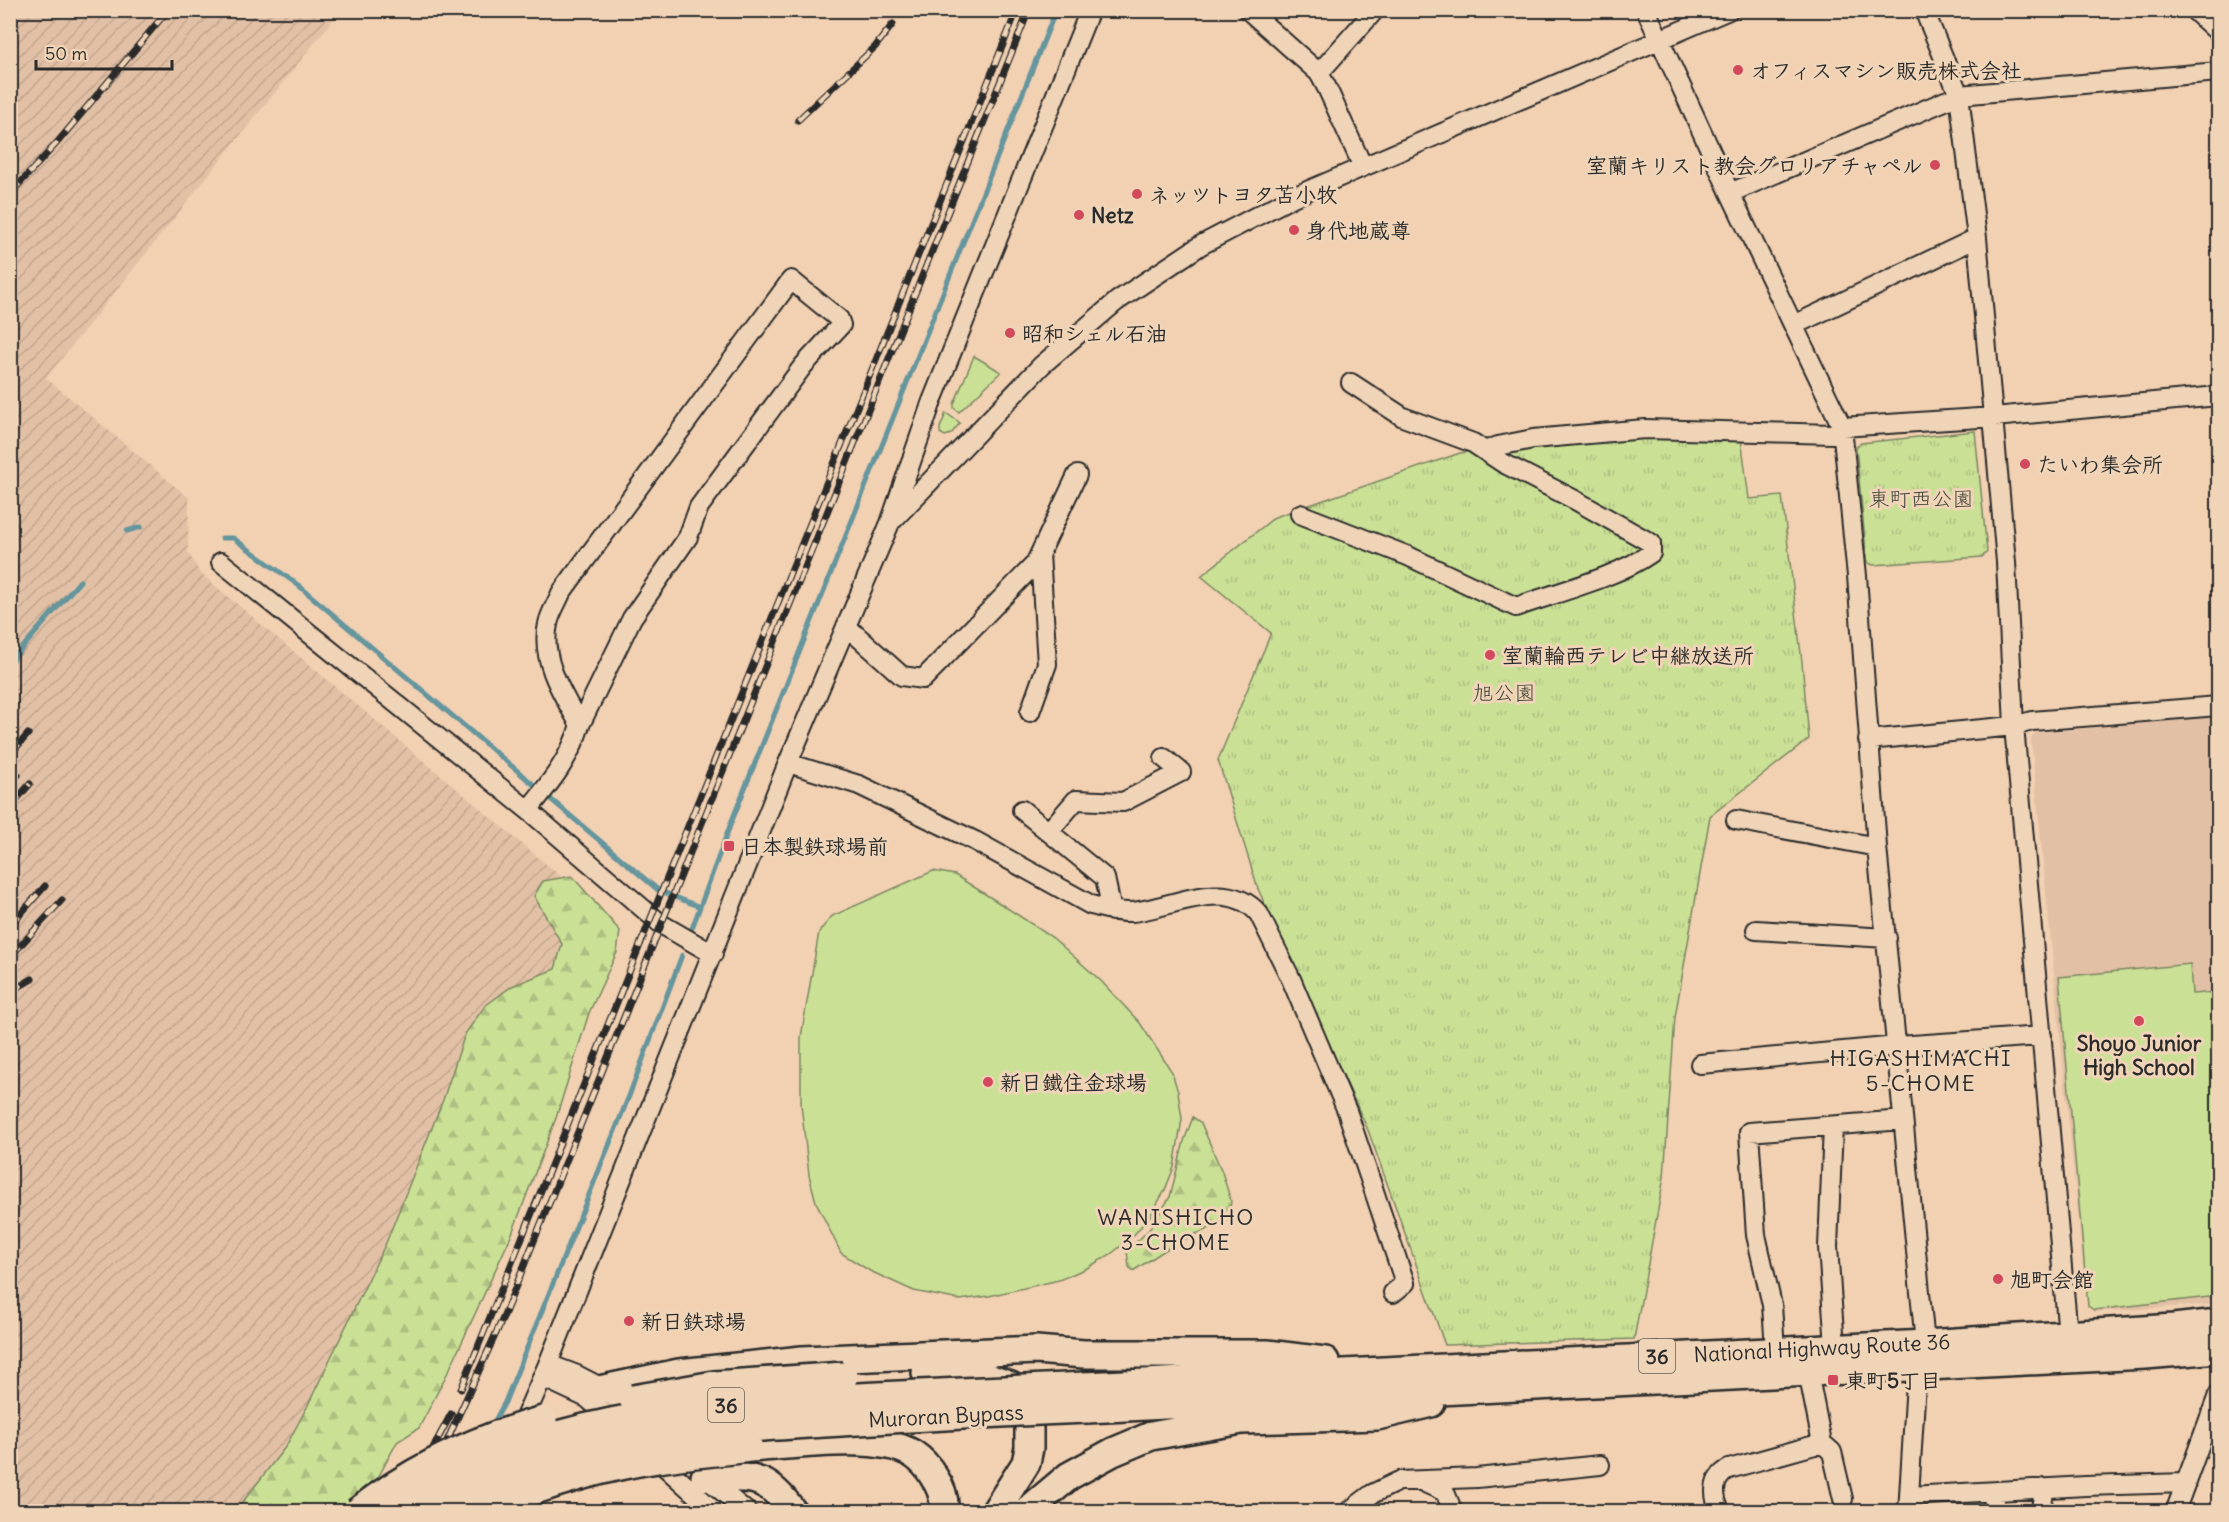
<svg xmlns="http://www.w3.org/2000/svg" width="2229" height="1522" viewBox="0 0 2229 1522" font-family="Delius,'Klee One',sans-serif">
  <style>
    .built { fill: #e2c0a5 }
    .industrial { fill: url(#industrial-furrows) }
    .green { fill: #cae095; stroke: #7a8660; stroke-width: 1.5 }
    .forest { fill: url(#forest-firs); stroke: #7a8660; stroke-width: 1.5 }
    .park { fill: url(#park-tufts); stroke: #7a8660; stroke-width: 1.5 }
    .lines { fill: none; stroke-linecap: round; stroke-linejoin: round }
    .stream { stroke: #65959d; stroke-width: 5 }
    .minor-casing { stroke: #2b2b2b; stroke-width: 22 }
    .major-casing { stroke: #2b2b2b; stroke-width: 28 }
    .highway-casing { stroke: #2b2b2b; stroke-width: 32 }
    .minor { stroke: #f0d4b7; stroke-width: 18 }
    .major { stroke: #f0d4b7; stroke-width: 24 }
    .highway { stroke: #f0d4b7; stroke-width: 27 }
    .rail-casing { stroke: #2b2b2b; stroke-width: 7 }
    .rail { stroke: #f0d4b7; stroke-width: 4.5; stroke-dasharray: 14; stroke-linecap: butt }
    .highway-bridge-casing { stroke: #2b2b2b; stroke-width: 32; stroke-linecap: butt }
    .highway-bridge { stroke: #f0d4b7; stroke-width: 27 }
    .poi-dot { fill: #d1495b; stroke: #f0d4b7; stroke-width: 2 }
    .labels { text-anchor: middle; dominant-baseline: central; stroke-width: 6; stroke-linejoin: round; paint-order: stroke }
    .shield { fill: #f0d4b7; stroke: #665e55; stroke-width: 1.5 }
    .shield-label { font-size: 20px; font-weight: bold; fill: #2b2b2b }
    .poi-label { font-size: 21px; font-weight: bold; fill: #2b2b2b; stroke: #f0d4b7; text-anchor: start }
    .park-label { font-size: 21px; fill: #43463b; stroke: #f0d4b7 }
    .street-label { font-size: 21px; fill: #2b2b2b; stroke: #f0d4b7 }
    .neighbourhood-label { font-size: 22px; letter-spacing: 1.5px; fill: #2b2b2b; stroke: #f0d4b7 }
  </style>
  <defs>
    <pattern id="industrial-furrows" width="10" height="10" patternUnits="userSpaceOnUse" patternTransform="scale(1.5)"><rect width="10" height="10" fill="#e2c0a5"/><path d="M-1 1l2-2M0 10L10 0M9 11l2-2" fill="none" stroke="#c2a58e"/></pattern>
    <pattern id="forest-firs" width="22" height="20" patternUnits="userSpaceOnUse" patternTransform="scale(1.5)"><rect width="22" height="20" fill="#cae095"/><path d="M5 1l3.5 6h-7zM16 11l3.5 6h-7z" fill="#aec081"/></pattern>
    <pattern id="park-tufts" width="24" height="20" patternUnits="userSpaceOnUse" patternTransform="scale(1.5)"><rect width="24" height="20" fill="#cae095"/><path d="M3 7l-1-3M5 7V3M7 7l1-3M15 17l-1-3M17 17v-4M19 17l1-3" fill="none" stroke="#aec081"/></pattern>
  </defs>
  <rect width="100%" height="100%" fill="#f2d0b2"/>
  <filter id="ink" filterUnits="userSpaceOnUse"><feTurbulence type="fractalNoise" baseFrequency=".0167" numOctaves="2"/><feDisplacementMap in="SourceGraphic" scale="12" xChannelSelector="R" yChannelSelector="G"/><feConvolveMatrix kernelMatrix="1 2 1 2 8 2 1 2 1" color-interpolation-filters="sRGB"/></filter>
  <g filter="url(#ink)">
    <!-- built -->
    <path class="built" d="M2218 716V1304L2094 1312 2087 1306 2031 739 2035 733Z"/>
    <!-- industrial -->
    <path class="industrial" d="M10 11H340L46 378 189 498 188 552 200 573 615 922 475 1269 344 1511H11Z"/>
    <!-- green -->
    <path class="green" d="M974 356 1001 372 959 412 954 408V404Z
      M946 413 960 423 951 434 945 436 940 433V428Z
      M933 871 955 875 1004 906 1053 938 1101 981 1140 1023 1172 1072 1178 1092 1182 1119 1174 1167 1165 1190 1150 1216 1132 1237 1111 1254 1087 1268 1059 1280 989 1296 960 1300 914 1291 870 1271 841 1253 816 1202 809 1175 801 1104V1037L819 932 832 916Z
      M2214 945H2218V1296L2094 1310 2088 1306 2059 977 2190 964 2192 994 2217 992Z"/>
    <!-- forest -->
    <path class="forest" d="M572 876 620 931 617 952 589 1013 556 1118 511 1236 450 1368 419 1428 397 1442 373 1487 339 1511 235 1512 286 1446 307 1407 386 1243 443 1100 465 1034 485 1006 512 986 555 969 562 944 534 896 543 881Z
      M1193 1117 1201 1123 1222 1172 1231 1201 1228 1220 1176 1243 1133 1271 1129 1267 1127 1251 1149 1230 1170 1197 1184 1141Z"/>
    <!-- park -->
    <path class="park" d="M1975 431 1987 552 1982 557 1873 565 1867 562 1856 447 1861 443Z
      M1617 435 1741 438 1749 499 1782 496 1802 662 1809 739 1710 816 1675 1017 1664 1177 1634 1339 1445 1345 1368 1130 1258 889 1218 760 1271 633 1201 576 1275 517 1460 453Z"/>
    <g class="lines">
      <!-- stream -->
      <path class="stream" d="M127 531 141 527
        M222 538H233L298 585 658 890 700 907
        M10 662 80 581
        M691 931 731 823 1056 10
        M492 1426 505 1402 629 1096 682 955"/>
      <defs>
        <path id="minor" d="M1248 10 1319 73 1327 88 1363 167
          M1646 10 1730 193 1842 427 1857 576 1877 847 1925 1344
          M1924 10 1959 95 1977 238 2006 562 2014 726 2068 1335
          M1319 73 1375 10
          M1730 193 1959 95 2218 72
          M1794 325 1977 238
          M1485 451 1498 446 1533 439 1645 429 1833 434 1842 427 1994 417 2218 396
          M1300 514 1408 556 1516 607C1555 593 1618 577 1651 553V543L1575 500 1503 463 1473 443 1403 417 1351 383
          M894 519 1042 365 1117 301 1201 245 1293 197 1729 10
          M221 562 528 810 661 924 713 954
          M846 626 902 676 923 679 1035 564 1077 475
          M1030 712 1047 664 1040 554
          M1868 740 2014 726 2032 721 2218 706
          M788 763 859 785 975 841 1091 905C1104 908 1118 913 1132 912 1172 908 1227 876 1259 914L1291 979 1347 1111 1405 1283 1393 1293
          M528 810C550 783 570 759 580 725 563 695 540 660 548 624 550 613 557 603 561 593L791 280 839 319 841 325 803 366 699 507 688 537 632 618 580 725
          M1022 810 1105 878 1112 911
          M1736 820 1877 847
          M1049 831 1076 800 1123 802 1181 772 1164 758
          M1756 930 1887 938
          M1700 1064 1898 1046 2042 1036
          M1833 1126 1828 1247 1835 1347
          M1775 1350 1772 1305 1756 1235 1749 1132 1903 1120
          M548 1364 577 1375 604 1389 638 1418
          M1808 1372 1822 1443 1832 1452 1843 1499
          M542 1377 587 1398 620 1427
          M519 1431 548 1364 788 763 890 523 932 401 1090 10
          M652 1455 715 1512
          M704 1476 747 1512
          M1425 1483 1445 1492 1453 1512
          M506 1495 531 1512
          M1910 1496 2085 1486 2186 1483
          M1348 1512 1372 1494 1399 1481 1477 1478 1600 1465
          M1721 1512C1712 1496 1712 1478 1729 1469L1822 1443
          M1908 1512 1917 1366
          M1992 1512 1996 1492
          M2040 1512 2045 1488
          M2175 1512 2218 1395"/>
        <path id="major" d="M2198 10 2218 28"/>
        <path id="highway" d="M926 1373H974L1011 1386 1022 1401 1029 1426V1448L1026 1463 995 1512
          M1085 1386 1925 1344 2174 1328 2218 1323
          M604 1389 679 1373 802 1360 1036 1350 1084 1354H1267L1325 1361
          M1087 1409 2145 1355 2218 1349
          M749 1448C791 1446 877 1432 913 1454 922 1460 929 1468 934 1477 941 1487 945 1500 944 1512
          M705 1477C750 1479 764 1471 793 1512
          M1026 1512 1069 1476 1113 1452 1151 1436 1242 1420 1377 1416 1431 1403"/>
      </defs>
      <!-- minor casing -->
      <use href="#minor" class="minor-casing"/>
      <!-- major casing -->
      <use href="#major" class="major-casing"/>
      <!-- highway casing -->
      <use href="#highway" class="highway-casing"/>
      <!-- minor -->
      <use href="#minor" class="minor"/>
      <!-- major -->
      <use href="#major" class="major"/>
      <!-- highway -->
      <use href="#highway" class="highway"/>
      <defs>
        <path id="rail" d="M798 120 875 47 893 24
          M10 194 56 144 168 10
          M10 755 28 734
          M10 783 18 775
          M10 807 30 784
          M10 926 45 886
          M10 957 62 900
          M10 992 32 979
          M461 1389 1017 10
          M399 1512 451 1414
          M409 1512 446 1443 503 1318 1029 10"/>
      </defs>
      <!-- rail casing -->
      <use href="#rail" class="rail-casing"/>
      <!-- rail -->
      <use href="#rail" class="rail"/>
      <defs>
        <path id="highway-bridge" d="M633 1399 714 1385 844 1376
          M357 1512C413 1468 475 1439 543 1420
          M387 1512C532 1416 690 1405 858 1397 934 1393 1009 1390 1085 1386
          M432 1512C556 1439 701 1430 842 1422 924 1417 1005 1412 1087 1409
          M478 1512C536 1488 596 1468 658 1459 688 1454 719 1452 749 1448"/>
      </defs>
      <!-- highway-bridge casing -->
      <use href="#highway-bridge" class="highway-bridge-casing"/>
      <!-- highway-bridge -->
      <use href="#highway-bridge" class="highway-bridge"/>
    </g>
  </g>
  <!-- markers -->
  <g class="poi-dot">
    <circle cx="1738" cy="70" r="6"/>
    <circle cx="1935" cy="165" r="6"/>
    <circle cx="1137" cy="194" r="6"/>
    <circle cx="1079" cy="215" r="6"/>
    <circle cx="1294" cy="230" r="6"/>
    <circle cx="1010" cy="333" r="6"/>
    <circle cx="2025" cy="464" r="6"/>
    <circle cx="1490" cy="655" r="6"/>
    <rect x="723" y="840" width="12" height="12" rx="3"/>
    <circle cx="2139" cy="1021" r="6"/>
    <circle cx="988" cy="1082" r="6"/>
    <circle cx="1998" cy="1279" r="6"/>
    <circle cx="629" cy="1321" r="6"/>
    <rect x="1827" y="1374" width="12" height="12" rx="3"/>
  </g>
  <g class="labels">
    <!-- shield labels -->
    <g class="shield">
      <rect x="1639" y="1339" width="36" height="34" rx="4.5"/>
      <rect x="708" y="1388" width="36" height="34" rx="4.5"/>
    </g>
    <g class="shield-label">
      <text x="1657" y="1356">36</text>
      <text x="726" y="1405">36</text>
    </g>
    <!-- poi labels -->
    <g class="poi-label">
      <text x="1750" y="70">オフィスマシン販売株式会社</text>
      <text x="1923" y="165" text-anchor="end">室蘭キリスト教会グロリアチャペル</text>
      <text x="1149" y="194">ネッツトヨタ苫小牧</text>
      <text x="1091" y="215">Netz</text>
      <text x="1306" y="230">身代地蔵尊</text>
      <text x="1022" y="333">昭和シェル石油</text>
      <text x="2037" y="464">たいわ集会所</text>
      <text x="1502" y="655">室蘭輪西テレビ中継放送所</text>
      <text x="741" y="846">日本製鉄球場前</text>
      <text x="2139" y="1043" text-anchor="middle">Shoyo Junior<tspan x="2139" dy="24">High School</tspan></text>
      <text x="1000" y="1082">新日鐵住金球場</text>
      <text x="2010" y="1279">旭町会館</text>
      <text x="641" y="1321">新日鉄球場</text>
      <text x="1845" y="1380">東町5丁目</text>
    </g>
    <!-- park labels -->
    <g class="park-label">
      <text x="1921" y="498">東町西公園</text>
      <text x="1504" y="692">旭公園</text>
    </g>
    <!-- street labels -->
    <g class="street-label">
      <text transform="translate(1822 1348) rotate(-3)">National Highway Route 36</text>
      <text transform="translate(946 1416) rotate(-3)">Muroran Bypass</text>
    </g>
    <!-- neighbourhood labels -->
    <g class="neighbourhood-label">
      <text x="1921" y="1058">HIGASHIMACHI<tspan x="1921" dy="25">5-CHOME</tspan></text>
      <text x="1176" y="1217">WANISHICHO<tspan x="1176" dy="25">3-CHOME</tspan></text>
    </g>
  </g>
  <!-- margin -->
  <rect width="2229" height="1522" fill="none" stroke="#f0d4b7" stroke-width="36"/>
  <rect x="18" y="18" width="2193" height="1486" fill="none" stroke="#2b2b2b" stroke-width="2" filter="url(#ink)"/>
  <!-- scale -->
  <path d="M36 60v9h136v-9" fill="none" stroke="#2b2b2b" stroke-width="3"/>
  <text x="45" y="60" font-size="18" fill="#2b2b2b" stroke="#f0d4b7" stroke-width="4.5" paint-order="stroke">50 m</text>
</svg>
